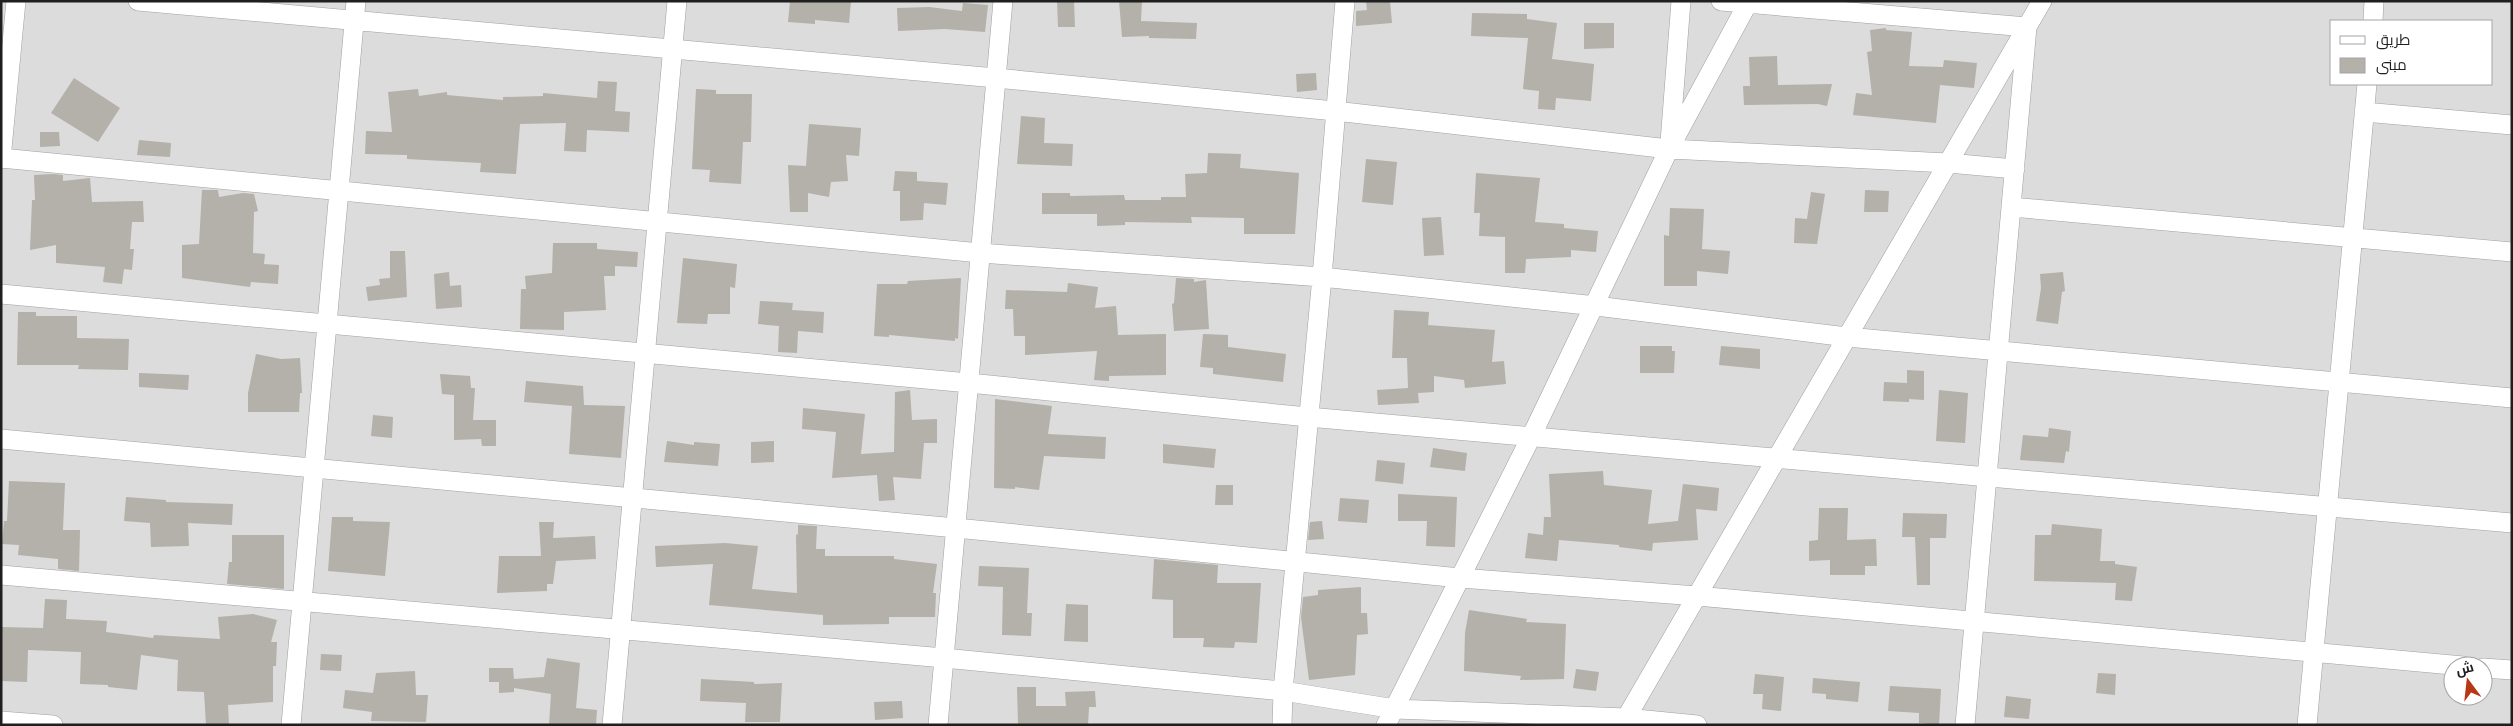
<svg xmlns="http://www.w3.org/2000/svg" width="2513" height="726" viewBox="0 0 2513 726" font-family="Ubuntu,Cairo,sans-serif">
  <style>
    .residential { fill: #dddcdc; fill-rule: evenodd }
    .building { fill: #b4b0aa }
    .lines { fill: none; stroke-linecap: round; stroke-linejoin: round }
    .minor-casing { stroke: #a0a0a0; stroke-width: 20 }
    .minor { stroke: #fff; stroke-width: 19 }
  </style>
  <rect width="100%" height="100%" fill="#efeee7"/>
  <!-- residential -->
  <path class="residential" d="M1 1H2512V725H1ZM2332 21H2492V84H2332ZM2453 666H2483V696H2453Z"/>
  <!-- building -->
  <path class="building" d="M790 1H851L849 23 815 20V24L788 22Z
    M1057 1H1074L1075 27H1058Z
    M1119 1H1142L1141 21 1197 23 1196 39 1149 38V36L1122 37Z
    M1366 1H1390L1392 23 1356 26V11L1367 10Z
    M963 3 988 5 985 32 945 29 898 31 897 8 929 7 962 11Z
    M1472 13 1527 14V19L1557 23 1552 59 1594 64 1591 101 1556 98 1555 110 1538 109 1539 91 1523 89 1528 38 1471 36Z
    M1584 23H1614V48L1584 49Z
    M1886 28V30L1912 32 1909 66 1943 67 1944 60 1977 63 1974 88 1940 85 1936 123 1853 115 1856 93 1872 95 1867 52 1872 51 1870 30Z
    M1777 56 1778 85 1832 84 1827 106 1818 104 1744 105 1743 86H1750L1749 57Z
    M1316 73 1317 90 1297 92 1296 74Z
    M74 78 120 108 98 142 51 113Z
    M598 81 617 82 615 111 630 112 629 132 587 130 586 152 564 151 566 123 520 124 516 174 480 172 481 163 407 159V155L365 154 366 131 392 132 388 92 418 89 419 96 447 92V95L503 100V97L543 96V93L597 98Z
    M696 89 716 90V94H752L751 142H743L741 184 709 182 710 170 692 169Z
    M1021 116 1045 118 1044 143 1073 144 1072 166 1017 164Z
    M809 124 861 128 859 156 846 155 848 181 831 182 829 197 808 193V212H790L788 165 806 166Z
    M40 132H59L60 146 40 147Z
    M139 140 171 143 170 157 137 155Z
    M1208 153 1241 154 1240 168 1299 173 1295 234H1244V218L1191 217 1192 223 1125 222V225L1097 226V214H1042V193H1070V196L1124 195 1125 200H1161V197H1186L1185 174 1207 173Z
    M1366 159 1397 162 1393 205 1362 202Z
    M895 171 917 172V181L948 183 946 205 924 203 923 220 900 221V191H893Z
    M1476 173 1540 178 1535 222 1564 224V228L1598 231 1596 252 1571 250V257L1526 259 1525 273H1505V237L1479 236 1480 213H1474Z
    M53 174 63 175V181L90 178 92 202 143 201 144 222H132L130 249H134L132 270 124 269 122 284 103 282 105 267 56 263V245L30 250 32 200H35L34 175Z
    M202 190H218L219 197 243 193 254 194 258 211 254 212 253 253 265 254 264 264 279 265 278 284 251 282 250 287 182 278V245L199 244Z
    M1865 190 1889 191 1888 212H1864Z
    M1811 192 1825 194 1817 244 1794 243 1795 218 1807 219Z
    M1670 208 1704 209 1702 249 1730 251 1728 274 1697 271V286H1664V235L1669 236Z
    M1441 217 1444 255 1424 256 1422 218Z
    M553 243H597V249L638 252 637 267 615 266V276H604L606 310 564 312V330L520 329 521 289H526L525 276 552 273Z
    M390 251H405L407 297 368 301 366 287 380 285 379 279 390 278Z
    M683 258 737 264 735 288 730 287V314H708L707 324 677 323Z
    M449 272 450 286 461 285 462 307 436 309 434 274Z
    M2063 272 2065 291 2062 292 2058 324 2036 321 2041 288 2040 274Z
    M961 278 958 339 955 338V341L889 335V337L874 336 877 284H907L908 281Z
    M1176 278 1194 279V282L1206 280 1209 329 1174 331 1172 304 1174 303Z
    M1068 283 1098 287 1095 308 1116 306 1118 335 1166 334V375L1109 376V381L1094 380 1097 351 1025 355V336H1014L1013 309H1005L1006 290 1067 292Z
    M760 301 793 303 792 310 824 312 823 333 798 331 797 353 778 352 779 326 758 324Z
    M1394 310 1429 312 1428 325 1495 330 1492 362 1504 361 1506 384 1465 388 1464 380 1434 376V392L1418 393 1419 403 1378 405 1377 390 1408 388 1407 358H1392Z
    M18 312H36V316H77V338L129 339 128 370 78 369 79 365H17Z
    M1203 334 1228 335V347L1286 354 1283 382 1213 374V368L1200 367Z
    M1640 346H1672V351H1675L1674 373H1640Z
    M1721 346 1760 349V369L1719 365Z
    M256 354 281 359 300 358 302 393H300L299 412H248V393Z
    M1907 370 1924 371V400L1909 399V402L1883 401 1884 382 1907 383Z
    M139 373 189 375 188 390 139 387Z
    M440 374 470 376 471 388H475L473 420H496V446H482L481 439 454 440V395L442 394Z
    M526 381 583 386 584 405 625 406 621 458 569 454 572 406 524 402Z
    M910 390 912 420 937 419V443H924L921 479 893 477 895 500 879 501 877 475 832 478 836 432 802 429 803 408 865 414 861 454 894 452 895 392Z
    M1939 390 1968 393 1965 443 1936 441Z
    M995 399 1052 406 1048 434 1106 437 1105 459 1044 456 1039 490 1015 487V489L994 488Z
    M373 415 393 417 392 438 371 436Z
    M2049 428 2071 431 2069 452 2066 451 2064 463 2020 460 2023 435 2048 437Z
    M667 441 694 445V442L720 444 718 466 664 462Z
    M774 441V462L751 463V442Z
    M1163 444 1216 449 1214 468 1163 463Z
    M1433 448 1467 453 1465 471 1430 467Z
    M1377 460 1405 463 1403 484 1375 481Z
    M1603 471 1604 485 1652 490 1648 524 1678 521 1683 484 1719 488 1717 511 1696 509 1698 540 1653 543 1652 551 1619 547V545L1559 540 1557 561 1525 558 1528 533 1543 535 1544 517H1551L1549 474Z
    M9 481 65 483 63 530H80L79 571 58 569V559L18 555 19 545 2 544 4 521H7Z
    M1216 485H1233V505H1215Z
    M1398 494 1457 497 1455 547 1426 546 1427 521H1398Z
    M126 497 166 500V502L233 504 232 525 188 523 189 546 151 547 150 523 124 521Z
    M1340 498 1369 500 1367 523 1338 521Z
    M1819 508H1848L1847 540 1876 539 1877 566H1865V575H1830V560L1809 561V541L1818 540Z
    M1903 513 1947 514 1946 538H1930V585H1917L1915 537H1902Z
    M332 517H353V521L390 522 385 576 328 571Z
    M1322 521 1324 539 1308 540 1310 522Z
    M539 522H554L553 538 595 536 596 559 556 561 553 584H547V591L497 593 499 556H541Z
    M2052 524 2102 529 2100 561H2115V564L2137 567 2132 601 2115 600 2116 583 2034 581 2035 535H2051Z
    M798 525 817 526 816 549H825V556H894V559L937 564 933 593H936L935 617H889V624L823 625V615L709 605 713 564 656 567 655 546 725 543 758 546 752 589 797 593 796 535 798 534Z
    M232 535H284V589L227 584 229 562H232Z
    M1154 559 1218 565 1217 583H1261L1257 643 1235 642 1234 648 1203 647 1204 638H1173V600L1152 599Z
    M979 566 1029 568 1027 613H1032L1031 636 1002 635 1003 587 978 586Z
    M1361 587V613H1367L1368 634 1357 635 1355 675 1309 680 1301 617 1303 597 1318 595V590Z
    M45 599 67 600 66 619 107 621 106 632 153 638 154 635 220 639 218 617 253 614 277 620 271 642H277L276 666H273V702L228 705 229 725H206L204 692 177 691 178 660 141 655 137 690 108 687V685L80 684 81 652 28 650 27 682 1 681V627L43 628Z
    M1066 604 1088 605V642L1064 641Z
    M1469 610 1527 619 1526 622 1566 624 1564 679 1520 680 1521 676 1464 671 1465 633Z
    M321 654 342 655 341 671 320 670Z
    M547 658 580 663 576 708 597 710 596 725H549L551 694 514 688V692L499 693V682H489V668H513L514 679 544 677Z
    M1576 669 1599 672 1596 691 1573 688Z
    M415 671 416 695H428L426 722 371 721 372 712 343 708 345 690 373 693 376 673Z
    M2098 673 2116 674 2115 695 2096 693Z
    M1755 674 1784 677 1781 711 1762 709 1763 694H1753Z
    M1813 678 1860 682 1858 702 1826 699V694L1812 693Z
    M701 679 754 682V684L782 683 780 722H745L746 703 700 701Z
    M1890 686 1941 689 1939 725 1919 723V713L1888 711Z
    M1017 687H1036V706H1066L1065 692 1095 691 1096 707H1089L1088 725H1018Z
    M2006 696 2031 699 2029 719 2004 717Z
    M902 701 903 718 875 720 874 702Z"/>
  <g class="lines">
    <defs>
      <path id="minor" d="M138 1 996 78 1335 111 1669 149 1948 163 2015 169
        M1721 1 2027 27 1965 725
        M2373 21 2374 1
        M2364 112 2512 125
        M1670 142 1681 1
        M1 158 980 253 1322 277 1596 306 1847 337 2512 398
        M1 159 16 1
        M2011 207 2512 252
        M1 294 969 383 1308 417 2512 523
        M1 439 956 528 1460 578 1697 596 2463 666
        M1 575 944 658 1283 691 1395 709 1626 718 1697 725
        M2483 668 2512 670
        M1 721 53 725
        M291 725 356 1
        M612 725 677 1
        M938 725 1003 1
        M1282 725 1283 691 1322 277 1345 1
        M1386 725 1531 437 1669 149 1749 1
        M1622 725 2042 1
        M2307 725 2367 84"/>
    </defs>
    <!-- minor casing -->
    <use href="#minor" class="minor-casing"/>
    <!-- minor -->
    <use href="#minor" class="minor"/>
  </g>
  <!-- border -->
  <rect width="2513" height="726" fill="none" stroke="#1f1f1f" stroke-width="5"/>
  <!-- legend -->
  <rect x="2330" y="20" width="162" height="65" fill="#ffffff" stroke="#a5a5a5"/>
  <rect x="2340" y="36" width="25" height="8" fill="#ffffff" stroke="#a5a5a5"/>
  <text x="2376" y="45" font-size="15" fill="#1f1f1f">طريق</text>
  <rect x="2340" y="58" width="25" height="15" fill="#b4b0aa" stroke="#a5a5a5"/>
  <text x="2376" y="70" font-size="15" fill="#1f1f1f">مبنى</text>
  <!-- north arrow -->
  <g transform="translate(2468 681) rotate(345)"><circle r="24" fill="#ffffff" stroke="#a5a5a5"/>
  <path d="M0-4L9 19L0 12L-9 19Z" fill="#b83816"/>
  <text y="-8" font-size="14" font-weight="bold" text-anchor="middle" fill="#1f1f1f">ش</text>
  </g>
</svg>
